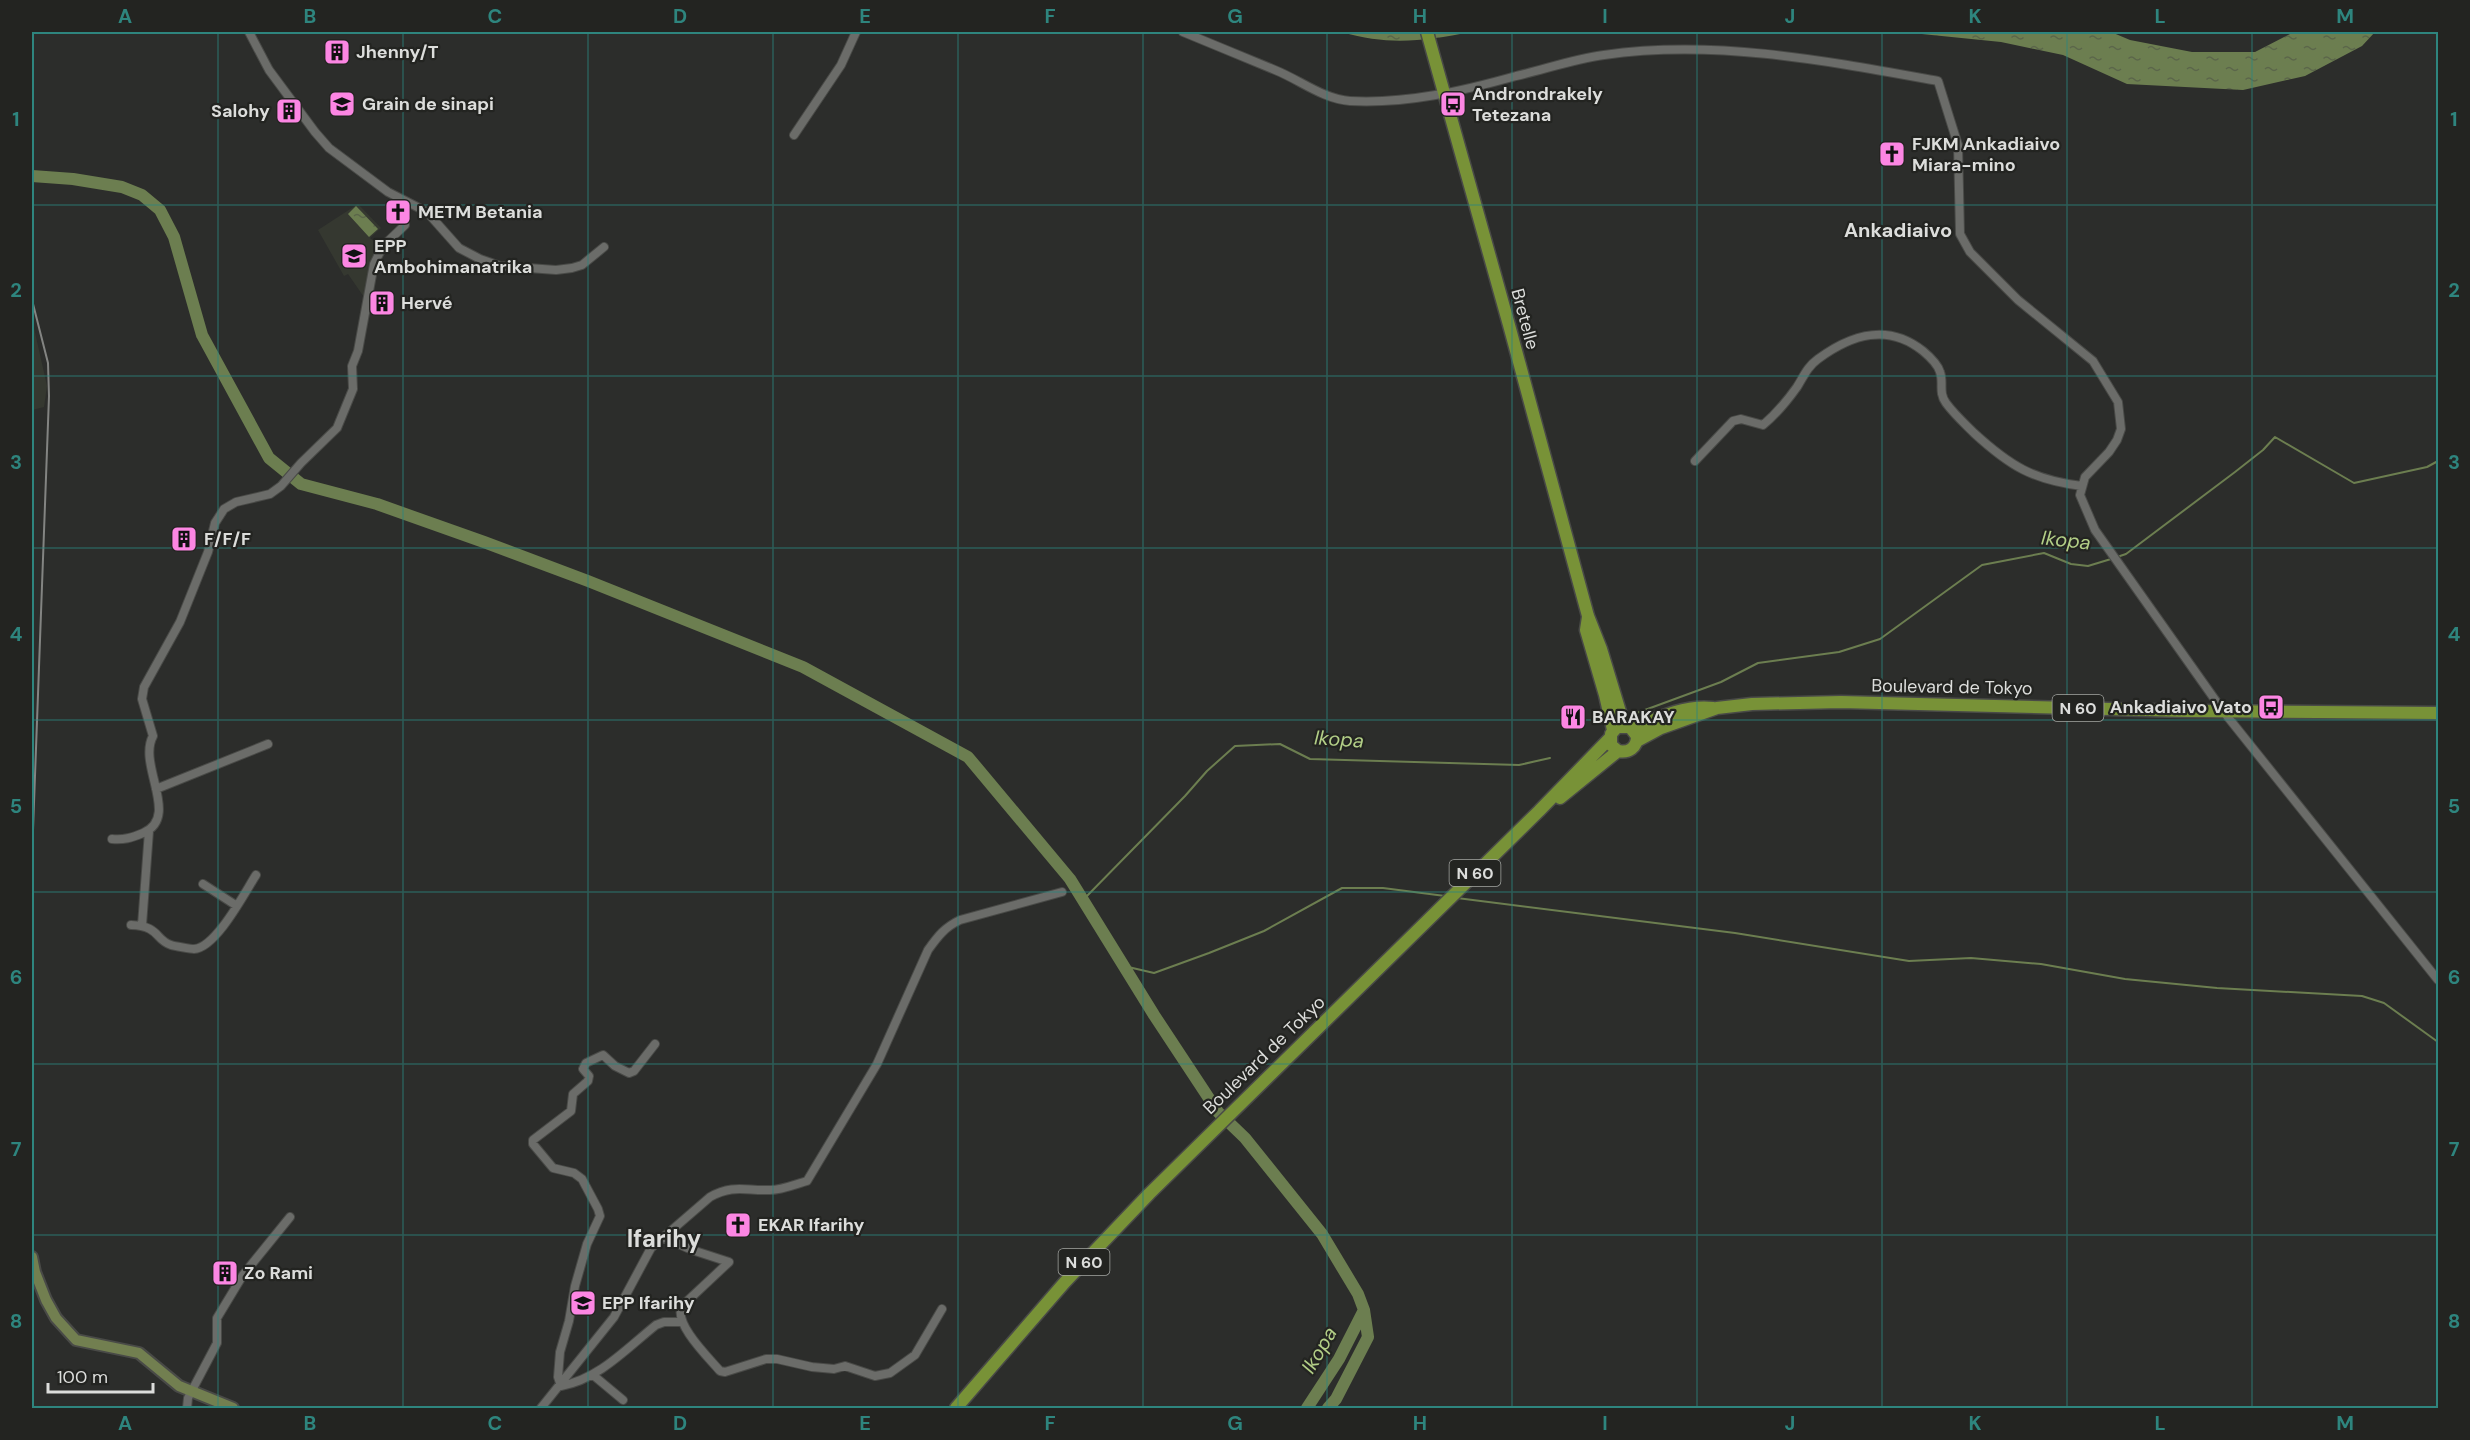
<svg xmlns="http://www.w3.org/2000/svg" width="2470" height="1440" viewBox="0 0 2470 1440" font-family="'DM Sans',sans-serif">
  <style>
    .built { fill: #353830 }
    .water { fill: url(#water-ripples) }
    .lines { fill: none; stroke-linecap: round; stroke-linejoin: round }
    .stream { stroke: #6c7e50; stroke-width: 2 }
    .river { stroke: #6c7e50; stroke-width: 12 }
    .street-casing { stroke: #494a47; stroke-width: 10 }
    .secondary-casing { stroke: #494a47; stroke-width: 14 }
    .primary-casing { stroke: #494a47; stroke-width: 15 }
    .street { stroke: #6b6c69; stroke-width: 8 }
    .secondary { stroke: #727f50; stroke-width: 10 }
    .primary { stroke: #789237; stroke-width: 12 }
    .rail { stroke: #838482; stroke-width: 2 }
    .grid { fill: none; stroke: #2e857e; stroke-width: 1.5; stroke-opacity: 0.55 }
    .labels { text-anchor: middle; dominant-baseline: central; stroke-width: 4.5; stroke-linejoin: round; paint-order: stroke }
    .shield { fill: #232421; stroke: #a4a6a3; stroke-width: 1.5 }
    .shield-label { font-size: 16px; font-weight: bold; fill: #dcdddb }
    .poi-label { font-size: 18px; font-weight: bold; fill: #dcdddb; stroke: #232421; text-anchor: start }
    .street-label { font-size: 18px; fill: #dcdddb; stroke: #232421 }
    .neighbourhood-label { font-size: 20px; font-weight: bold; fill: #dcdddb; stroke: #232421 }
    .water-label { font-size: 20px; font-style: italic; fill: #b3cf87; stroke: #232421 }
    .district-label { font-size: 24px; font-weight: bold; fill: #dcdddb; stroke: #232421 }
    .neatline { fill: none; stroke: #2e857e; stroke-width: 2 }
    .grid-label { font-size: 20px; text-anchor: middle; font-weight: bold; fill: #2e857e }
  </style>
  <defs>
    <pattern id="water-ripples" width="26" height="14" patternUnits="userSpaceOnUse" patternTransform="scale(1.5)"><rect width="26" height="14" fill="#6c7e50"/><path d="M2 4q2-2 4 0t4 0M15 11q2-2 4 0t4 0" fill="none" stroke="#5b664a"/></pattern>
  </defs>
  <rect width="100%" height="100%" fill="#2c2d2b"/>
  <!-- built -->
  <path class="built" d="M358 204 381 228 370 238 379 246 366 300 348 274 344 276 318 230Z
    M32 319 47 386 44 407 32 410Z"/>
  <!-- water -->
  <path class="water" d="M1342 32H1471C1424 41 1389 46 1342 32Z
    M1812 32H2111L2130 40 2192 52H2255L2294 32H2375L2362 46 2305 76 2243 90 2127 84 2063 55 2001 42 1912 33Z
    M356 206 378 229 369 237 348 214Z"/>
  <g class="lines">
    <!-- stream -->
    <path class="stream" d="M2117 557 2126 554 2235 472 2263 450 2275 437 2354 483 2427 467 2438 461
      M1634 714 1721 682 1758 663 1839 652 1880 639 1982 565 2044 553 2071 564 2088 566 2111 559
      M1457 898 1735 933 1909 961 1971 958 2041 964 2125 979 2217 988 2362 996 2384 1003 2438 1042
      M1083 900 1185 796 1207 771 1235 746 1280 744 1310 759 1519 765 1550 758
      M1124 966 1154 973 1209 953 1264 931 1342 888H1383L1445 896"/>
    <!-- river -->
    <path class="river" d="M32 176 73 179 122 187 142 195 160 210 174 237 202 335 269 458 301 484 377 504 484 542 588 581 803 667 968 757 1070 879 1154 1015 1218 1112 1245 1138 1322 1234 1358 1294 1364 1310 1368 1337 1336 1399 1328 1408
      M1307 1408 1339 1359 1364 1310"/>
    <defs>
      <path id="street" d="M249 32 269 70 315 132 329 148 388 192 427 212 459 248 480 259 500 266 556 270 572 268 582 265 604 247
        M1183 32C1214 45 1244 57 1275 70 1300 80 1323 99 1350 101 1406 104 1463 91 1516 76 1546 69 1574 59 1604 55 1715 39 1828 61 1938 81L1958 145 1960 234 1970 252 2018 300 2093 361 2118 402 2121 429 2117 440 2109 452 2085 477 2080 495 2095 530 2223 711 2438 980
        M794 135 841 65 856 32
        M1695 461 1733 421 1741 419 1763 425C1775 415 1787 401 1797 387 1804 376 1807 367 1818 359 1852 334 1888 323 1923 351 1929 356 1938 365 1940 372 1944 383 1938 392 1946 403 1954 414 1964 423 1974 433 2010 466 2033 480 2082 486
        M156 789 268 744
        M112 839C124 840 131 838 143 833 181 817 137 765 153 736L142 699 144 687 180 622 208 552 215 523 224 509 236 502 270 494 281 486 301 463 337 428 353 389 352 366 358 351 374 264 383 246 405 225 403 210 408 204
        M203 884 237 906
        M131 925C160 926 155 940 171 945 174 946 191 949 194 949 216 948 245 892 256 875
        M142 925 149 831
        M655 1044 634 1071 629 1073 615 1066 603 1055 586 1063 583 1069 589 1076 588 1081 573 1094 571 1111 533 1140V1144L553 1168 574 1173 582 1179 598 1209 600 1216 587 1244 575 1286 569 1321 560 1352 558 1377 561 1386C599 1379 626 1349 656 1325L664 1322H681
        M663 1237 692 1250 729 1262 682 1306C673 1323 708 1357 720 1371L725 1372 766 1359H777L812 1367 834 1369 845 1366 875 1376 890 1373 915 1355 942 1309
        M593 1375 623 1400
        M187 1408 188 1398 217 1343V1318L243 1275 290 1217
        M541 1408 614 1317 651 1248 710 1197C733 1184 746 1191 770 1190 782 1190 796 1184 807 1181L877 1064 928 950C938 936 945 927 960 920L1062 892"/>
      <path id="secondary" d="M32 1257 35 1272 46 1300 56 1318 76 1340 139 1353 179 1386 233 1408"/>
      <path id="primary" d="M1427 32 1509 325 1588 616 1601 649 1624 725
        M1588 617 1586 630 1605 695 1613 730
        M1633 729C1660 717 1684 705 1713 708
        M1637 741 1661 728 1717 708 1752 704 1841 702 2187 711 2438 713
        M1560 798 1618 751C1629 753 1637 748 1637 736L1630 727H1617L1611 734V745L1618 751
        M956 1408 1065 1282 1149 1194 1539 811 1610 738"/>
    </defs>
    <!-- street casing -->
    <use href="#street" class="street-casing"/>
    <!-- secondary casing -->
    <use href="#secondary" class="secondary-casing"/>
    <!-- primary casing -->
    <use href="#primary" class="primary-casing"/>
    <!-- street -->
    <use href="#street" class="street"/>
    <!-- secondary -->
    <use href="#secondary" class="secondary"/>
    <!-- primary -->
    <use href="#primary" class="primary"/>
    <!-- rail -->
    <path class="rail" d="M32 300 48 363 49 396 32 857"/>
  </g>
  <!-- grid -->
  <path class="grid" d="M218 32V1408M403 32V1408M588 32V1408M773 32V1408M958 32V1408M1143 32V1408M1327 32V1408M1512 32V1408M1697 32V1408M1882 32V1408M2067 32V1408M2252 32V1408M32 205H2438M32 376H2438M32 548H2438M32 720H2438M32 892H2438M32 1064H2438M32 1235H2438"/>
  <!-- icons -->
  <defs>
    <symbol id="building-square" viewBox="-11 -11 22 22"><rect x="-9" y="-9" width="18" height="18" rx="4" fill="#fc86e3" stroke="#232421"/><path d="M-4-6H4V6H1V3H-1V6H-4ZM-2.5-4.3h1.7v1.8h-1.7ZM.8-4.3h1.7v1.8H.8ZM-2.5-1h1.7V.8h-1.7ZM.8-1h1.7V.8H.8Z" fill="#111"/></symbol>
    <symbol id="school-square" viewBox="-11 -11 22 22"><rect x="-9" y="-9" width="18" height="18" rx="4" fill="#fc86e3" stroke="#232421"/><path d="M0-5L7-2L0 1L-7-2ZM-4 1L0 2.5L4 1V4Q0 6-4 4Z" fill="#111"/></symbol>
    <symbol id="bus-square" viewBox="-11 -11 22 22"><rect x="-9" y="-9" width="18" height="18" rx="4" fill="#fc86e3" stroke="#232421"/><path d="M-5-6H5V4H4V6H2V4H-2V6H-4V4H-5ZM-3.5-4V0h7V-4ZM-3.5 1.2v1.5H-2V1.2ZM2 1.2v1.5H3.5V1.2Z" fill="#111"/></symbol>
    <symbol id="church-square" viewBox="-11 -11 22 22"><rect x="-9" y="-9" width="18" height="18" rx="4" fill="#fc86e3" stroke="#232421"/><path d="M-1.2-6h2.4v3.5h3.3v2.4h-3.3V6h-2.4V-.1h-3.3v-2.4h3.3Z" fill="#111"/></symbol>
    <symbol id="restaurant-square" viewBox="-11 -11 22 22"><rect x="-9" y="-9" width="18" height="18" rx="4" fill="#fc86e3" stroke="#232421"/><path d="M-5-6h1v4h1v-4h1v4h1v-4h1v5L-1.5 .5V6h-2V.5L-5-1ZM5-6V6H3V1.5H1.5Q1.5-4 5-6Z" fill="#111"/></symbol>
  </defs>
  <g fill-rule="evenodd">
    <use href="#building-square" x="322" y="37" width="30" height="30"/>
    <use href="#school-square" x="327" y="89" width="30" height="30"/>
    <use href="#bus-square" x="1438" y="89" width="30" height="30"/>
    <use href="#building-square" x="274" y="96" width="30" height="30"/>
    <use href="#church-square" x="1877" y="139" width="30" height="30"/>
    <use href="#church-square" x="383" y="197" width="30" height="30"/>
    <use href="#school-square" x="339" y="241" width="30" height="30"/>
    <use href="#building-square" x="367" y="288" width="30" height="30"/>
    <use href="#building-square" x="169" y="524" width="30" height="30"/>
    <use href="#bus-square" x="2256" y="692" width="30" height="30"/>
    <use href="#restaurant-square" x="1558" y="702" width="30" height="30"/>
    <use href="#church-square" x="723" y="1210" width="30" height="30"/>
    <use href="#building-square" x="210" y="1258" width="30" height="30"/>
    <use href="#school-square" x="568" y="1288" width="30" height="30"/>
  </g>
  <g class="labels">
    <!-- shield labels -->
    <g class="shield">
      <rect x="2052.5" y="695" width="51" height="26" rx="4.5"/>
      <rect x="1449.5" y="860" width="51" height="26" rx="4.5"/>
      <rect x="1058.5" y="1249" width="51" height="26" rx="4.5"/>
    </g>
    <g class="shield-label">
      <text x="2078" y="708">N 60</text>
      <text x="1475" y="873">N 60</text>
      <text x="1084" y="1262">N 60</text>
    </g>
    <!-- poi labels -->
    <g class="poi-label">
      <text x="356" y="52">Jhenny/T</text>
      <text x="1472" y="94">Androndrakely<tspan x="1472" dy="21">Tetezana</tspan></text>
      <text x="362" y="104">Grain de sinapi</text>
      <text x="270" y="111" text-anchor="end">Salohy</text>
      <text x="1912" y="144">FJKM Ankadiaivo<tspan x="1912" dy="21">Miara-mino</tspan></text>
      <text x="418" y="212">METM Betania</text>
      <text x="374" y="246">EPP<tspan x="374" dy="21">Ambohimanatrika</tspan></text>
      <text x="401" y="303">Hervé</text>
      <text x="204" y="539">F/F/F</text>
      <text x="2252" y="707" text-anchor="end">Ankadiaivo Vato</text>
      <text x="1592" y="717">BARAKAY</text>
      <text x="758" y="1225">EKAR Ifarihy</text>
      <text x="244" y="1273">Zo Rami</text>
      <text x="602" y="1303">EPP Ifarihy</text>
    </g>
    <!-- street labels -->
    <g class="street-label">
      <text transform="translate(1525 319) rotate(75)">Bretelle</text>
      <text transform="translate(1952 687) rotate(1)">Boulevard de Tokyo</text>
      <text transform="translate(1264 1055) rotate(-44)">Boulevard de Tokyo</text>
    </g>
    <!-- neighbourhood labels -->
    <g class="neighbourhood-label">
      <text x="1898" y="230">Ankadiaivo</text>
    </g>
    <!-- water labels -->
    <g class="water-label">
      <text transform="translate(2066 540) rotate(6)">Ikopa</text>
      <text transform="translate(1339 739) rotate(4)">Ikopa</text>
      <text transform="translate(1319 1350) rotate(-60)">Ikopa</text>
    </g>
    <!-- district labels -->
    <g class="district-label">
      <text x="664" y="1238">Ifarihy</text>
    </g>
  </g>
  <!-- border -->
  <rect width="2470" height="1440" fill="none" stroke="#232421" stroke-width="66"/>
  <!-- scale -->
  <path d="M48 1383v9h105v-9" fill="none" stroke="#dcdddb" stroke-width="3"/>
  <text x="57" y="1383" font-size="18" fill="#dcdddb" stroke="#232421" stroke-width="4.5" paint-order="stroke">100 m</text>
  <rect x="33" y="33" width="2404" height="1374" class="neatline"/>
  <g class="grid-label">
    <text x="125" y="23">A</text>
    <text x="310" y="23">B</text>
    <text x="495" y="23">C</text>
    <text x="680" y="23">D</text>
    <text x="865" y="23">E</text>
    <text x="1050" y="23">F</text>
    <text x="1235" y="23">G</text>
    <text x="1420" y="23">H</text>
    <text x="1605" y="23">I</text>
    <text x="1790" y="23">J</text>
    <text x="1975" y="23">K</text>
    <text x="2160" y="23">L</text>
    <text x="2345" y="23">M</text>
    <text x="16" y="126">1</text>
    <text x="2454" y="126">1</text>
    <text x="16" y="297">2</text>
    <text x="2454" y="297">2</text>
    <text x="16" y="469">3</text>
    <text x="2454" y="469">3</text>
    <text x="16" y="641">4</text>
    <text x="2454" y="641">4</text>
    <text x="16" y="813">5</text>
    <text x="2454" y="813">5</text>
    <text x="16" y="984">6</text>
    <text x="2454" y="984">6</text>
    <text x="16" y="1156">7</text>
    <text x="2454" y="1156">7</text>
    <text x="16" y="1328">8</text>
    <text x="2454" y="1328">8</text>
    <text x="125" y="1430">A</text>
    <text x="310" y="1430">B</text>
    <text x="495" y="1430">C</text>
    <text x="680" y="1430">D</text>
    <text x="865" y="1430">E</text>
    <text x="1050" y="1430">F</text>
    <text x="1235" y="1430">G</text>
    <text x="1420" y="1430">H</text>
    <text x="1605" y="1430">I</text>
    <text x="1790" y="1430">J</text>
    <text x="1975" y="1430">K</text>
    <text x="2160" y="1430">L</text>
    <text x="2345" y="1430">M</text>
  </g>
</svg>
